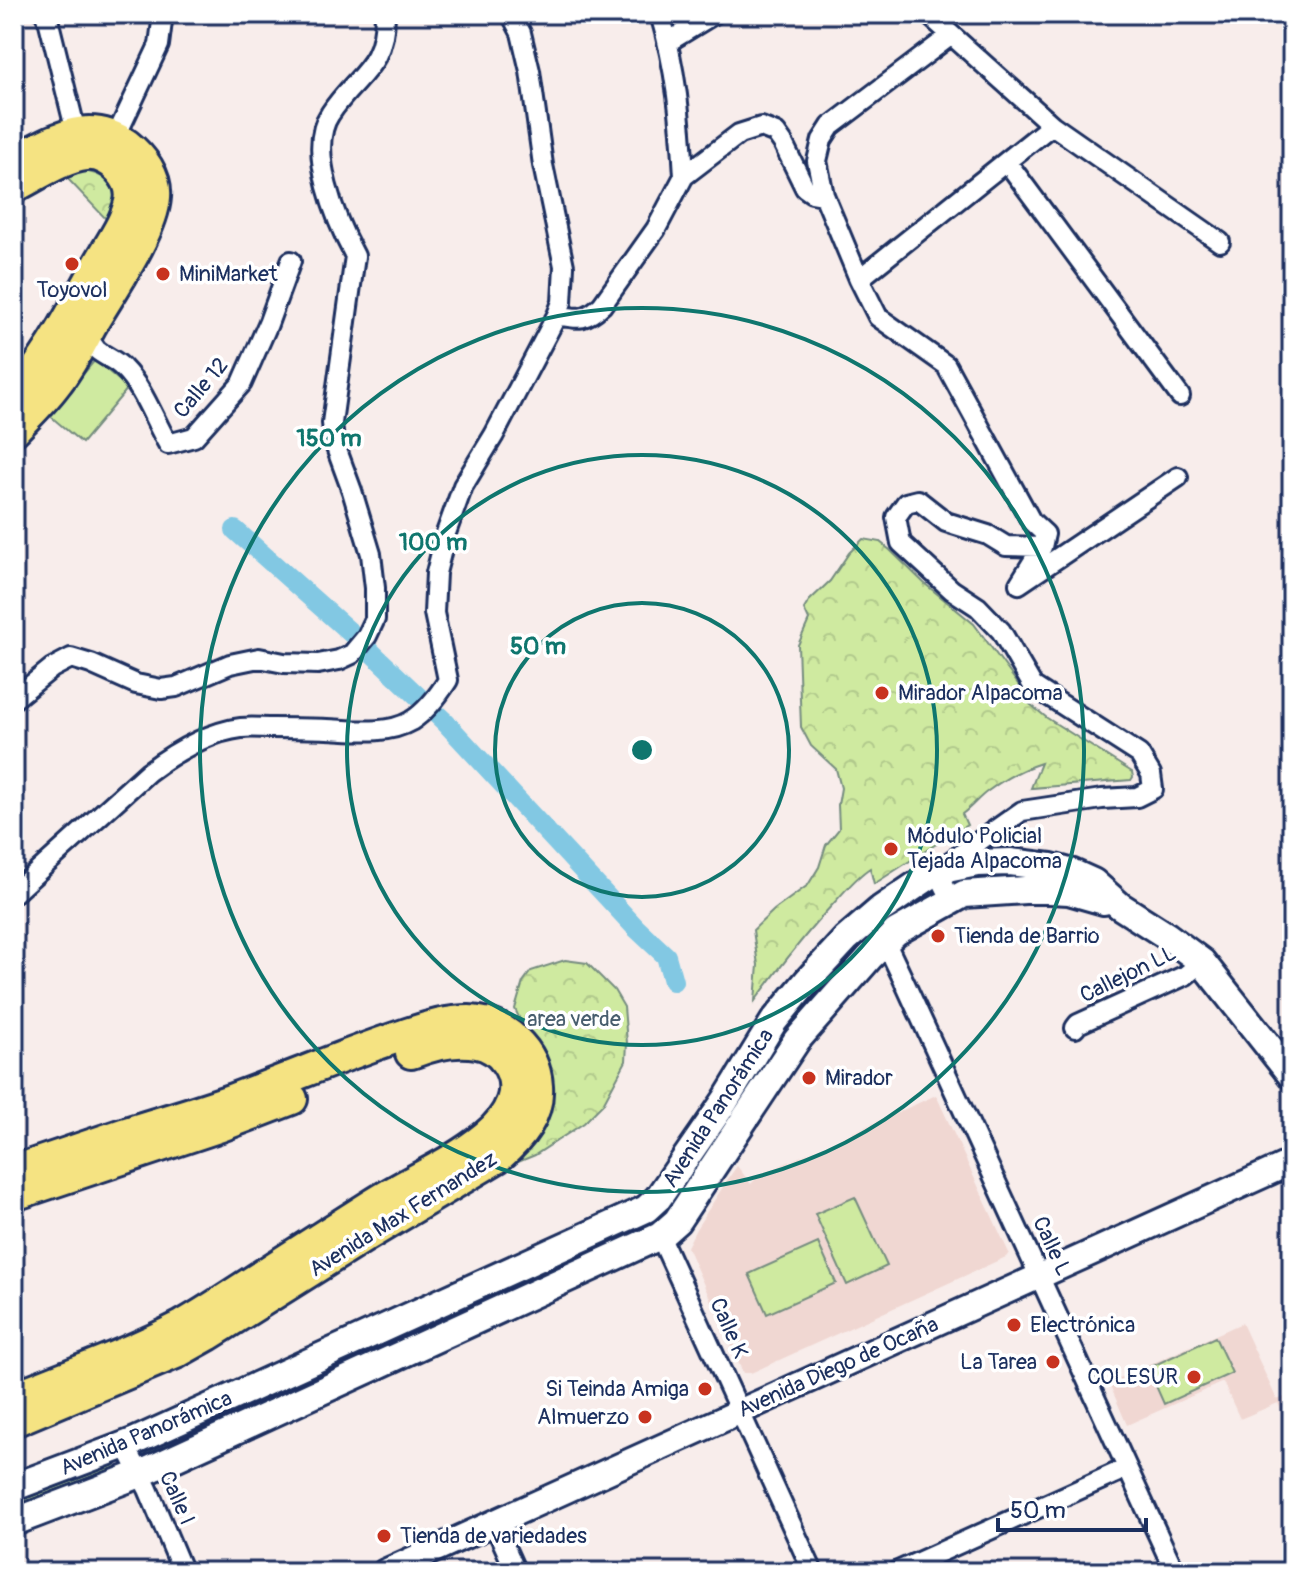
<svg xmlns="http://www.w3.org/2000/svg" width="1306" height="1586" viewBox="0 0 1306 1586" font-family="Pangolin,sans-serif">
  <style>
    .built { fill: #f0d7d2 }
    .green { fill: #cfeaa0; stroke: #758c7f; stroke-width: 2 }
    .park { fill: url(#park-crowns); stroke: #758c7f; stroke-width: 2 }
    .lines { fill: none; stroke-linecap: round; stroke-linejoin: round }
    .canal { stroke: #82c8e3; stroke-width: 20 }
    .minor-casing { stroke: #1b2f5e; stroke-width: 24 }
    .tertiary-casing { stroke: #1b2f5e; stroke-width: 30 }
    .secondary-casing { stroke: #1b2f5e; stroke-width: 32 }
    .primary-casing { stroke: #1b2f5e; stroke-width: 36 }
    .minor { stroke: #fff; stroke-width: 18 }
    .tertiary { stroke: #fff; stroke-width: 24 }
    .secondary { stroke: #fff; stroke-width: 26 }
    .primary { stroke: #f5e382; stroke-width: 30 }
    .ring { fill: none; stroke: #0f766e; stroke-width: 4 }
    .poi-dot { fill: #c8321e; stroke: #fff; stroke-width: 3 }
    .labels { text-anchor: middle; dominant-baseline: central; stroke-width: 7; stroke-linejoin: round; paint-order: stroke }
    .poi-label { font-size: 22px; fill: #1b2f5e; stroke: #fff; text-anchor: start }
    .street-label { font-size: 22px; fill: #1b2f5e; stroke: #fff }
    .park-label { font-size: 22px; fill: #485e6e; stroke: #fff }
    .centre { fill: #0f766e; stroke: #fff; stroke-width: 4 }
    .ring-label { font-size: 24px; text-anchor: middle; font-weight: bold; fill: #0f766e; stroke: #fff; stroke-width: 7; stroke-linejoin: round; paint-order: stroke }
  </style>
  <defs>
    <pattern id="park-crowns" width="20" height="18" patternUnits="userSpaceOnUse" patternTransform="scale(2)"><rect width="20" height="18" fill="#cfeaa0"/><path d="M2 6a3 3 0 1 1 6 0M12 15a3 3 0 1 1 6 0" fill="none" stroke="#b1c98c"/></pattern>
  </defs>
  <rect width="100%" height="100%" fill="#f8edeb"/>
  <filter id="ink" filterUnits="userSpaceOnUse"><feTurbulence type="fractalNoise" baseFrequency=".0125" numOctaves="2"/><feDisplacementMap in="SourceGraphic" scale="16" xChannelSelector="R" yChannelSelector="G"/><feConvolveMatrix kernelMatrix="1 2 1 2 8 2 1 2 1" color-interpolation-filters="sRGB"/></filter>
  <g filter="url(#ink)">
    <!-- built -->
    <path class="built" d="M936 1095 1009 1253 1006 1257 751 1373H743L687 1247 696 1229 728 1179 737 1166 751 1184 758 1176Z
      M1242 1323 1277 1400 1292 1394V1426L1289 1427 1278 1403 1240 1419 1223 1382 1127 1425 1109 1383Z"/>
    <!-- green -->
    <path class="green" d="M95 360 128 388 82 443 49 415Z
      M855 1197 887 1266 847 1285 815 1214Z
      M635 1228 638 1231 637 1233 149 1455 146 1454 147 1450Z
      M818 1243 836 1283 767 1314 749 1274Z
      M1215 1337 1232 1373 1164 1404 1148 1368Z
      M114 1465 117 1467 116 1470 14 1509V1503Z"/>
    <!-- park -->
    <path class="park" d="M81 171C103 173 112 181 117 202L106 219 67 178Z
      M863 539 880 542 890 550 924 583 974 624 1018 684 1030 704 1047 718 1132 772 1133 777 1131 780 1031 788 1041 763C1022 769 1004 779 988 791 978 798 972 807 962 814L967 825 955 832 874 884 870 868C856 877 845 891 834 903 805 934 780 967 755 1001L758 965 753 930 774 910 808 885 819 867 826 845 839 829 838 805 841 788 836 769 811 746 801 727 798 645 809 620 804 609 809 601 830 581 849 553Z
      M565 960 587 963 614 990 624 1007 627 1043 626 1061 603 1104 584 1123 535 1155 516 1163 511 1146 530 1041 515 1009 523 982 531 971Z"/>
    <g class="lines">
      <!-- canal -->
      <path class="canal" d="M235 530 352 634 445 722 636 928 666 956 673 981"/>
      <defs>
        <path id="minor" d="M45 14 49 23 76 132
          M511 14 521 33 530 71 543 165 564 266 562 302 557 315
          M660 14C676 69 681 119 684 176
          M928 14 1052 125 1220 242
          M950 36 831 126 822 140 817 161 824 195 859 279 878 317 946 365 1031 521 1045 534 1042 547 1006 546 988 535 946 522 918 500 906 503 896 517 901 543 952 590 978 607 1001 631 1033 686 1139 754 1151 774 1153 789 1137 797 1102 799 1022 811 937 871 952 901
          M668 42 714 14
          M116 139 119 130 159 45 163 14
          M1007 162 1180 396
          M859 279 1052 125
          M80 332C88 336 91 343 97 350 105 357 116 360 123 368 144 389 153 418 168 444L194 437 242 383 268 324 291 261
          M1042 547 1019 584 1178 477
          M14 699 52 668 71 658 91 664 136 684 161 689 176 687 230 664 259 658 284 663 318 664 339 660 352 654 367 636 375 619V588L371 554 352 491 334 442 332 423 355 256C337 223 306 149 330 114 356 74 385 69 385 14
          M14 893 148 772C175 752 208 732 241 728 251 727 262 728 272 728 290 728 309 728 327 729 354 730 387 735 411 721 427 711 438 696 448 680L434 613 436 573 446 533 463 486 494 435 557 315C579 319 585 321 602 305L656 229 684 176 739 134 761 127 776 133 783 143 805 188 812 193 824 195
          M885 941 902 977 1175 1572
          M1075 1028 1078 1024 1186 975 1202 962
          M660 1236 813 1572
          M125 1445 148 1489 183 1572
          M494 1523 516 1572
          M896 1572 1127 1468"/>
        <path id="tertiary" d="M385 1572 1292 1162"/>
        <path id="secondary" d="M14 1487 133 1442 646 1209 658 1198 725 1101 774 1021 808 980 846 939 881 909 937 871 977 863 1010 862 1051 867 1073 873 1093 882 1120 906 1167 936 1202 962 1292 1076
          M14 1522 140 1474 660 1236 677 1221 797 1040 870 957 896 932 964 894 1025 890H1050L1069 891 1104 901"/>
        <path id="primary" d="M14 161C51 142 87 116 127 145 142 157 157 176 155 197 153 231 111 291 93 322 81 343 71 366 55 385 43 401 28 415 14 430
          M14 187C34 177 64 157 86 155 110 153 135 179 130 202 125 224 110 244 100 262 74 308 50 358 14 396
          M14 1171C50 1159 87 1146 123 1134 160 1122 197 1112 233 1099 290 1078 346 1054 404 1035 426 1028 445 1021 469 1021 504 1022 535 1050 537 1086 539 1116 520 1138 498 1157L364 1237 208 1335 176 1353 14 1421
          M14 1195 221 1126 292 1099
          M14 1397C70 1374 128 1354 182 1326 205 1313 227 1298 249 1284 290 1257 331 1231 372 1205 409 1181 452 1164 486 1136 509 1117 525 1089 506 1062 499 1052 489 1045 477 1043 455 1039 431 1045 411 1053"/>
      </defs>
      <!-- minor casing -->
      <use href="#minor" class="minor-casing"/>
      <!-- tertiary casing -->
      <use href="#tertiary" class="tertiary-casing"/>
      <!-- secondary casing -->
      <use href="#secondary" class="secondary-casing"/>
      <!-- primary casing -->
      <use href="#primary" class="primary-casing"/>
      <!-- minor -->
      <use href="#minor" class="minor"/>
      <!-- tertiary -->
      <use href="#tertiary" class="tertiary"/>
      <!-- secondary -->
      <use href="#secondary" class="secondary"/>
      <!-- primary -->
      <use href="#primary" class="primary"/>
    </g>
  </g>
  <!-- distance rings -->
  <g class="ring">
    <circle cx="642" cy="750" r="147"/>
    <circle cx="642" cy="750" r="295"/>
    <circle cx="642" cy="750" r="442"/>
  </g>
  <!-- markers -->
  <g class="poi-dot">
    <circle cx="72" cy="264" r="8"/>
    <circle cx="163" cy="274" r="8"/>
    <circle cx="882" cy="693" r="8"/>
    <circle cx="891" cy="849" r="8"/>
    <circle cx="938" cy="936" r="8"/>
    <circle cx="809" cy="1078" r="8"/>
    <circle cx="1014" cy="1325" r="8"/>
    <circle cx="1053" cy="1362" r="8"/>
    <circle cx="1194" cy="1377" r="8"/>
    <circle cx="705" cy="1389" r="8"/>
    <circle cx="645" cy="1417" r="8"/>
    <circle cx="384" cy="1536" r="8"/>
  </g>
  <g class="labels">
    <!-- poi labels -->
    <g class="poi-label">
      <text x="179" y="274">MiniMarket</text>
      <text x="72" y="290" text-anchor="middle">Toyovol</text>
      <text x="898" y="693">Mirador Alpacoma</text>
      <text x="907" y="836">Módulo Policial<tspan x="907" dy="25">Tejada Alpacoma</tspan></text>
      <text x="954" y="936">Tienda de Barrio</text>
      <text x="825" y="1078">Mirador</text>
      <text x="1030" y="1325">Electrónica</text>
      <text x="1037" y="1362" text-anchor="end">La Tarea</text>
      <text x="1178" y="1377" text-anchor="end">COLESUR</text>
      <text x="689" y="1389" text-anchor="end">Si Teinda Amiga</text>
      <text x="629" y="1417" text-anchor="end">Almuerzo</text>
      <text x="400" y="1536">Tienda de variedades</text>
    </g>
    <!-- street labels -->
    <g class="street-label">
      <text transform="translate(201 388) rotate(-50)">Calle 12</text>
      <text transform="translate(1128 974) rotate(-26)">Callejon LL</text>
      <text transform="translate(718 1108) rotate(-57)">Avenida Panorámica</text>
      <text transform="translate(403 1214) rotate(-32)">Avenida Max Fernandez</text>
      <text transform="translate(1052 1246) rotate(65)">Calle L</text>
      <text transform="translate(729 1328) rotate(66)">Calle K</text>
      <text transform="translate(838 1367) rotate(-24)">Avenida Diego de Ocaña</text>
      <text transform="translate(146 1433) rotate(-23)">Avenida Panorámica</text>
      <text transform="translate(177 1498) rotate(66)">Calle I</text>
    </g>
    <!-- park labels -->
    <g class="park-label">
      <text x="574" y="1019">area verde</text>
    </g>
  </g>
  <circle cx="642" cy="750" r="12" class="centre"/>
  <g class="ring-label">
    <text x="329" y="446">150 m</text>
    <text x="433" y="550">100 m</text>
    <text x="538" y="654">50 m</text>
  </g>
  <!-- margin -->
  <rect width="1306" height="1586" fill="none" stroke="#fff" stroke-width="48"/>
  <rect x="24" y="24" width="1258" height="1538" fill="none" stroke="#1b2f5e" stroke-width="3" filter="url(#ink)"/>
  <!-- scale -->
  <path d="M998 1518v12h148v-12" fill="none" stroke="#1b2f5e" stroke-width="4"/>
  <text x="1010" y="1518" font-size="24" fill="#1b2f5e" stroke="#ffffff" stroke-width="6" paint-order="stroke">50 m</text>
</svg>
